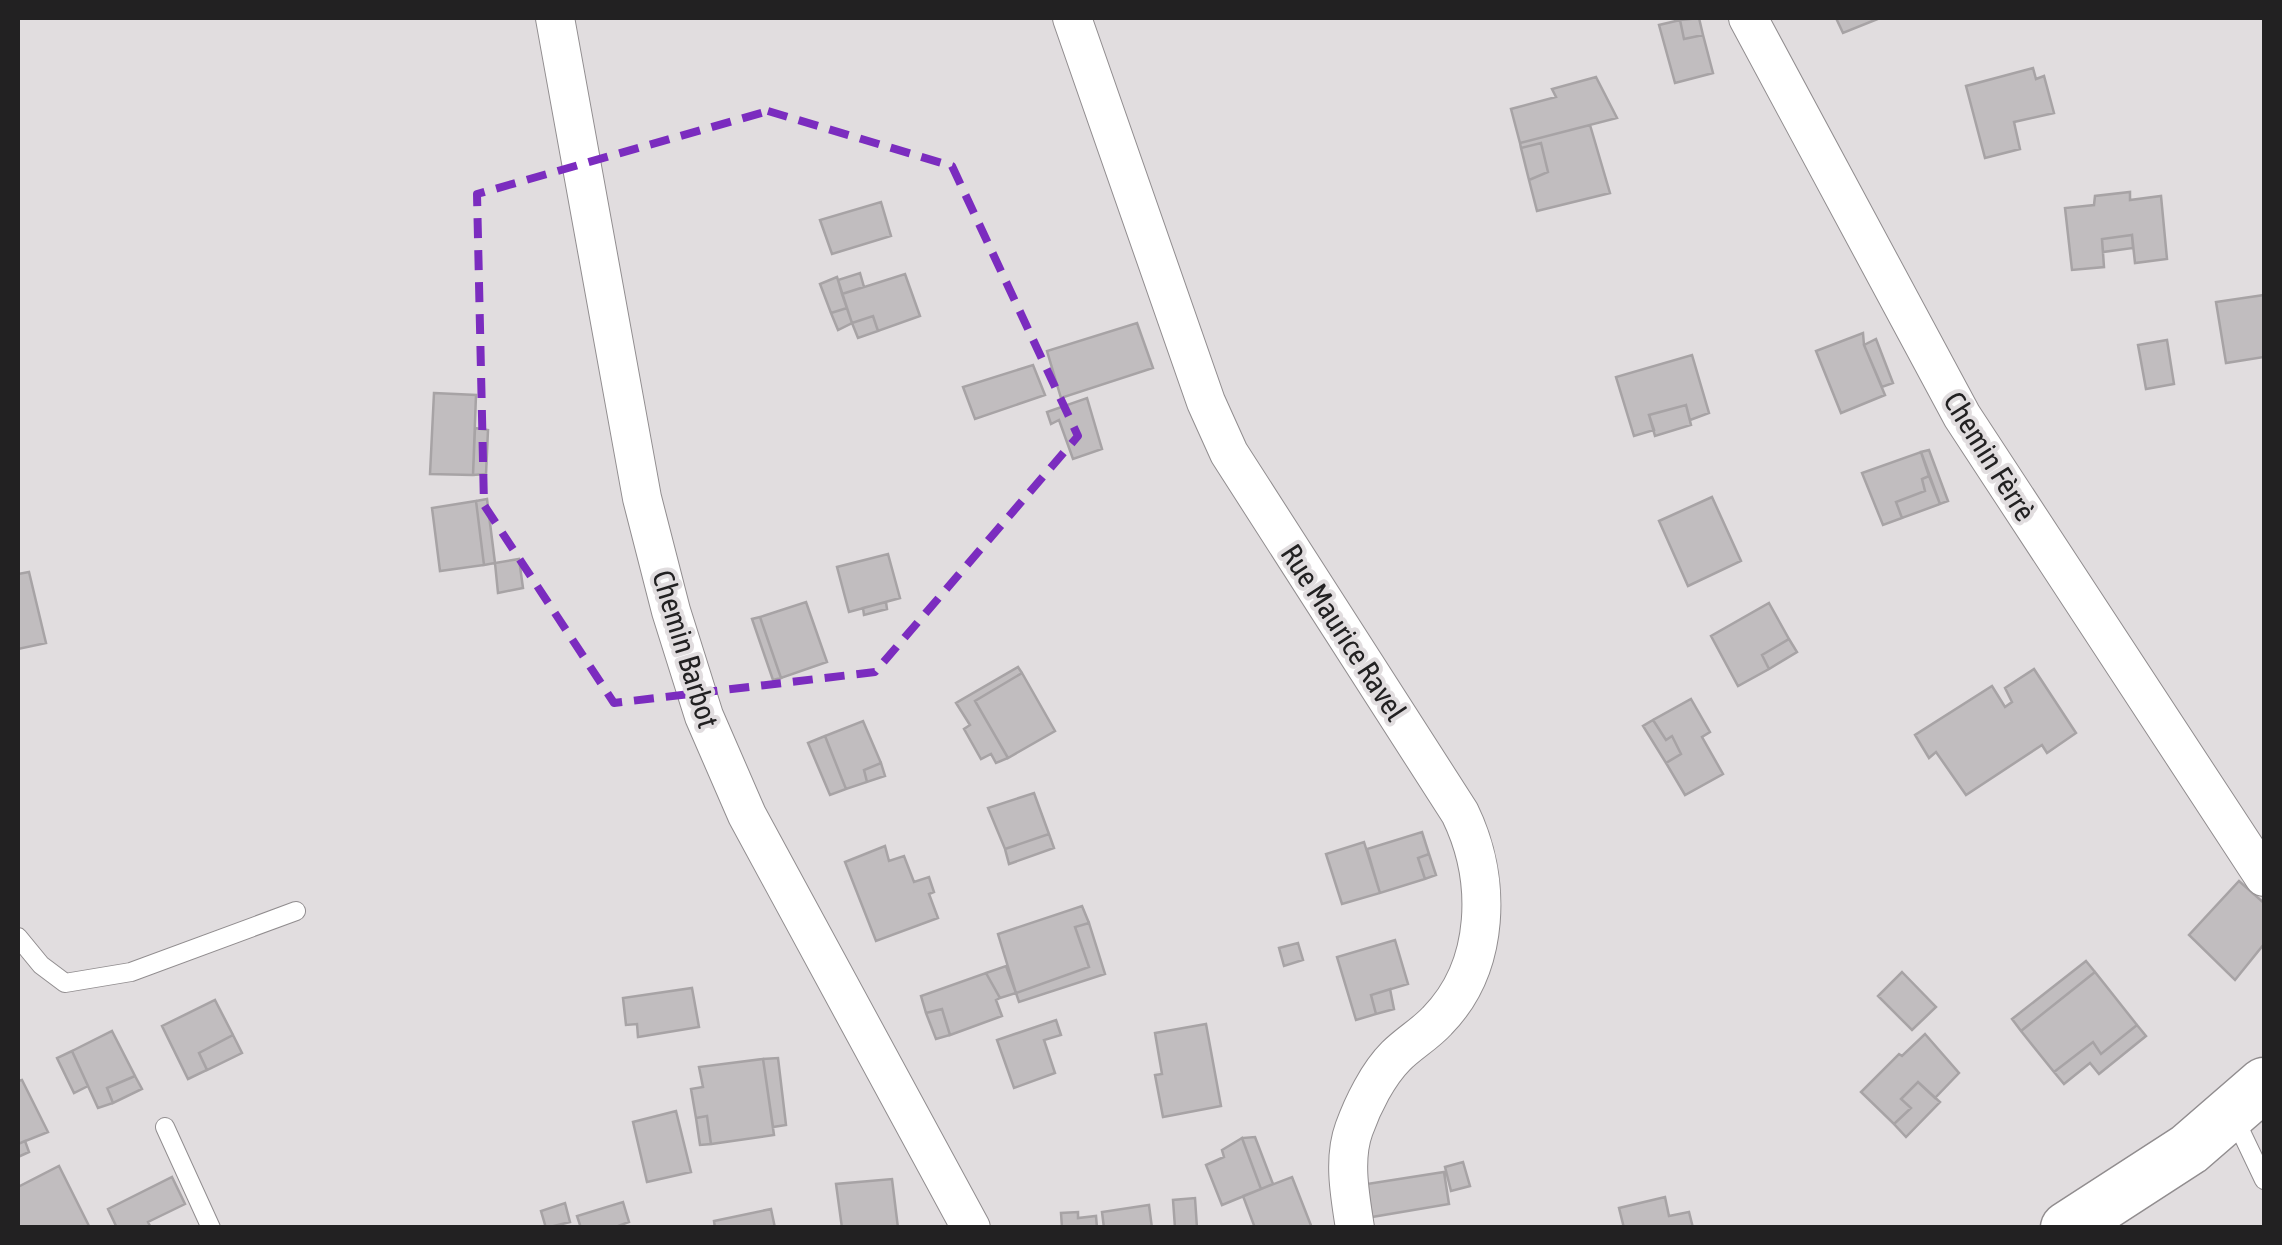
<svg xmlns="http://www.w3.org/2000/svg" width="2282" height="1245" viewBox="0 0 2282 1245" font-family="'Asap Condensed',sans-serif">
  <style>
    .building { fill: #c1bdbf; stroke: #a7a3a5; stroke-width: 2.5 }
    .lines { fill: none; stroke-linecap: round; stroke-linejoin: round }
    .lane-casing { stroke: #918d8f; stroke-width: 20 }
    .street-casing { stroke: #918d8f; stroke-width: 40 }
    .secondary-casing { stroke: #918d8f; stroke-width: 55 }
    .lane { stroke: #fff; stroke-width: 18 }
    .street { stroke: #fff; stroke-width: 38 }
    .secondary { stroke: #fff; stroke-width: 52 }
    .marked { fill: none; stroke: #7b2cbf; stroke-width: 8; stroke-dasharray: 20 12; stroke-linejoin: round }
    .labels { text-anchor: middle; dominant-baseline: central; stroke-width: 8; stroke-linejoin: round; paint-order: stroke }
    .street-label { font-size: 30px; fill: #222122; stroke: #e1dddf }
  </style>
  <rect width="100%" height="100%" fill="#e1dddf"/>
  <!-- building -->
  <path class="building" d="M1699 18 1703 35 1684 39 1680 20Z
    M1836 18H1880L1843 33Z
    M1680 20 1684 39 1703 35 1713 73 1675 83 1659 25Z
    M2033 68 2036 79 2044 76 2054 113 2014 122 2020 149 1985 158 1966 86Z
    M1596 77 1617 118 1520 143 1511 109 1556 97 1552 89Z
    M1590 125 1610 193 1537 211 1529 180 1548 172 1541 143 1521 148 1520 143Z
    M1541 143 1548 172 1529 180 1521 148Z
    M2130 192V200L2161 196 2167 259 2135 263 2132 235 2102 239 2104 267 2072 270 2065 208 2094 205 2095 196Z
    M881 202 891 236 832 254 820 220Z
    M2132 235 2133 248 2103 252 2102 239Z
    M860 273 864 287 842 294 838 280Z
    M905 274 920 316 878 331 873 316 852 323 842 294Z
    M837 277 847 308 831 313 820 284Z
    M2264 295V357L2226 363 2216 302Z
    M847 308 852 323 838 330 831 313Z
    M873 316 878 331 858 338 852 323Z
    M1137 323 1153 368 1061 398 1047 351Z
    M1863 333 1864 345 1885 395 1841 413 1816 351Z
    M1876 339 1893 383 1882 387 1864 345Z
    M2167 340 2174 384 2146 389 2138 345Z
    M1692 355 1709 413 1690 420 1686 405 1649 415 1654 430 1634 436 1616 377Z
    M1033 365 1045 395 975 419 963 387Z
    M434 393 476 395 473 475 430 474Z
    M1087 398 1102 449 1073 459 1059 420 1051 424 1047 412Z
    M1686 405 1691 425 1655 436 1649 415Z
    M475 428 488 430 486 474 473 475Z
    M1929 450 1948 501 1940 504 1921 452Z
    M1921 452 1929 476 1922 479 1925 491 1896 502 1902 518 1883 525 1862 473Z
    M1929 476 1940 504 1902 518 1896 502 1925 491 1922 479Z
    M1712 497 1741 561 1688 586 1659 521Z
    M487 499 495 563 484 565 476 501Z
    M476 501 484 565 440 571 432 508Z
    M888 554 900 598 849 612 837 567Z
    M519 559 523 588 498 593 495 563Z
    M29 572 46 643 18 649V574Z
    M806 602 827 662 781 678 760 617Z
    M886 602 887 609 864 615 863 608Z
    M1769 603 1789 639 1762 655 1769 669 1738 686 1711 636Z
    M760 617 781 678 773 680 752 619Z
    M1789 639 1797 652 1769 669 1762 655Z
    M1018 667 1022 673 975 701 1008 758 996 763 991 754 981 759 964 729 970 725 956 703Z
    M2034 669 2076 733 2047 753 2042 745 1966 795 1936 752 1929 758 1915 735 1992 686 2005 707 2012 702 2005 688Z
    M1022 673 1055 731 1008 758 975 701Z
    M1691 699 1710 732 1702 737 1723 774 1685 795 1666 763 1681 754 1672 736 1666 740 1653 720Z
    M1653 720 1666 740 1672 736 1681 754 1666 763 1643 726Z
    M863 721 881 763 864 770 867 782 846 789 825 736Z
    M825 736 846 789 830 795 808 743Z
    M881 763 885 776 867 782 864 770Z
    M1034 793 1049 834 1005 849 988 808Z
    M1422 832 1429 854 1418 858 1425 879 1380 893 1367 849Z
    M1049 834 1054 848 1009 864 1005 849Z
    M1364 842 1380 893 1342 904 1326 854Z
    M885 846 889 861 904 856 914 882 929 877 934 892 929 894 938 918 876 941 845 862Z
    M1429 854 1436 875 1425 879 1418 858Z
    M2239 881 2264 903V944L2235 980 2189 935Z
    M1082 906 1089 923 1075 927 1089 967 1016 993 998 934Z
    M1089 923 1105 974 1019 1002 1016 993 1089 967 1075 927Z
    M1395 940 1408 984 1371 995 1376 1014 1356 1020 1337 957Z
    M1298 943 1303 960 1284 966 1279 948Z
    M2086 961 2095 972 2021 1031 2012 1019Z
    M1006 966 1016 993 1000 998 986 973Z
    M1902 972 1936 1007 1912 1030 1878 996Z
    M2095 972 2137 1025 2101 1054 2093 1042 2054 1072 2021 1031Z
    M986 973 1000 998 996 1000 1002 1016 950 1035 942 1009 926 1013 921 996Z
    M692 988 699 1027 638 1037 637 1024 626 1025 623 998Z
    M1390 989 1394 1009 1376 1014 1371 995Z
    M215 1000 233 1035 199 1053 207 1070 188 1079 162 1026Z
    M942 1009 950 1035 936 1039 926 1013Z
    M1056 1020 1061 1035 1044 1040 1055 1073 1014 1088 997 1040Z
    M1206 1024 1221 1106 1163 1117 1155 1075 1162 1074 1155 1033Z
    M2137 1025 2146 1036 2099 1074 2090 1063 2064 1084 2054 1072 2093 1042 2101 1054Z
    M112 1031 135 1076 107 1088 113 1103 98 1108 72 1051Z
    M1925 1034 1959 1073 1935 1098 1918 1082 1901 1099 1911 1108 1894 1124 1861 1092 1899 1054 1902 1056Z
    M233 1035 242 1053 207 1070 199 1053Z
    M72 1051 88 1086 74 1093 57 1058Z
    M778 1058 786 1125 773 1127 763 1059Z
    M763 1059 774 1135 711 1144 707 1116 696 1118 691 1089 703 1087 699 1067Z
    M135 1076 142 1089 113 1103 107 1088Z
    M22 1080 48 1132 18 1144V1081Z
    M1918 1082 1940 1102 1906 1137 1894 1124 1911 1108 1901 1099Z
    M676 1111 691 1172 647 1182 633 1122Z
    M707 1116 711 1144 700 1145 696 1118Z
    M1255 1137 1273 1184 1261 1189 1242 1138Z
    M1242 1138 1261 1189 1222 1205 1206 1165 1224 1157 1222 1150Z
    M25 1141 29 1152 18 1157V1144Z
    M1463 1162 1470 1186 1451 1191 1445 1167Z
    M59 1166 90 1228H18V1187Z
    M1444 1172 1449 1204 1372 1217 1367 1184Z
    M172 1177 185 1204 148 1222 151 1228H117L108 1209Z
    M1292 1177 1312 1228H1255L1243 1196Z
    M892 1179 898 1228H842L836 1184Z
    M1665 1197 1669 1216 1689 1212 1693 1228H1624L1619 1208Z
    M1195 1198 1197 1228H1175L1173 1200Z
    M623 1202 629 1222 613 1228H581L577 1216Z
    M565 1203 570 1222 546 1228 541 1211Z
    M1149 1205 1152 1228H1104L1102 1212Z
    M771 1209 775 1228H715L714 1221Z
    M1078 1212V1218L1096 1216 1097 1228H1062L1061 1213Z"/>
  <g class="lines">
    <defs>
      <path id="lane" d="M18 937 41 965 65 983 131 972 296 911
        M2234 1117 2264 1180
        M165 1127 211 1228"/>
      <path id="street" d="M555 18 642 498 671 611 704 716 747 815 971 1228
        M1072 18 1206 402 1229 453 1460 813C1492 879 1491 966 1437 1021 1425 1034 1409 1043 1396 1056 1378 1074 1363 1104 1354 1129 1343 1159 1350 1196 1355 1228
        M1748 18 1962 416 2264 877"/>
      <path id="secondary" d="M2067 1228 2189 1149 2264 1084"/>
    </defs>
    <!-- lane casing -->
    <use href="#lane" class="lane-casing"/>
    <!-- street casing -->
    <use href="#street" class="street-casing"/>
    <!-- secondary casing -->
    <use href="#secondary" class="secondary-casing"/>
    <!-- lane -->
    <use href="#lane" class="lane"/>
    <!-- street -->
    <use href="#street" class="street"/>
    <!-- secondary -->
    <use href="#secondary" class="secondary"/>
  </g>
  <!-- marked area -->
  <path class="marked" d="M768 111 952 166 1078 436 875 672 614 703 484 505 477 194Z"/>
  <g class="labels">
    <!-- street labels -->
    <g class="street-label">
      <text transform="translate(1990 456) rotate(58)">Chemin Fèrrè</text>
      <text transform="translate(1344 632) rotate(57)">Rue Maurice Ravel</text>
      <text transform="translate(686 649) rotate(73)">Chemin Barbot</text>
    </g>
  </g>
  <!-- border -->
  <rect width="2282" height="1245" fill="none" stroke="#222122" stroke-width="40"/>
</svg>
